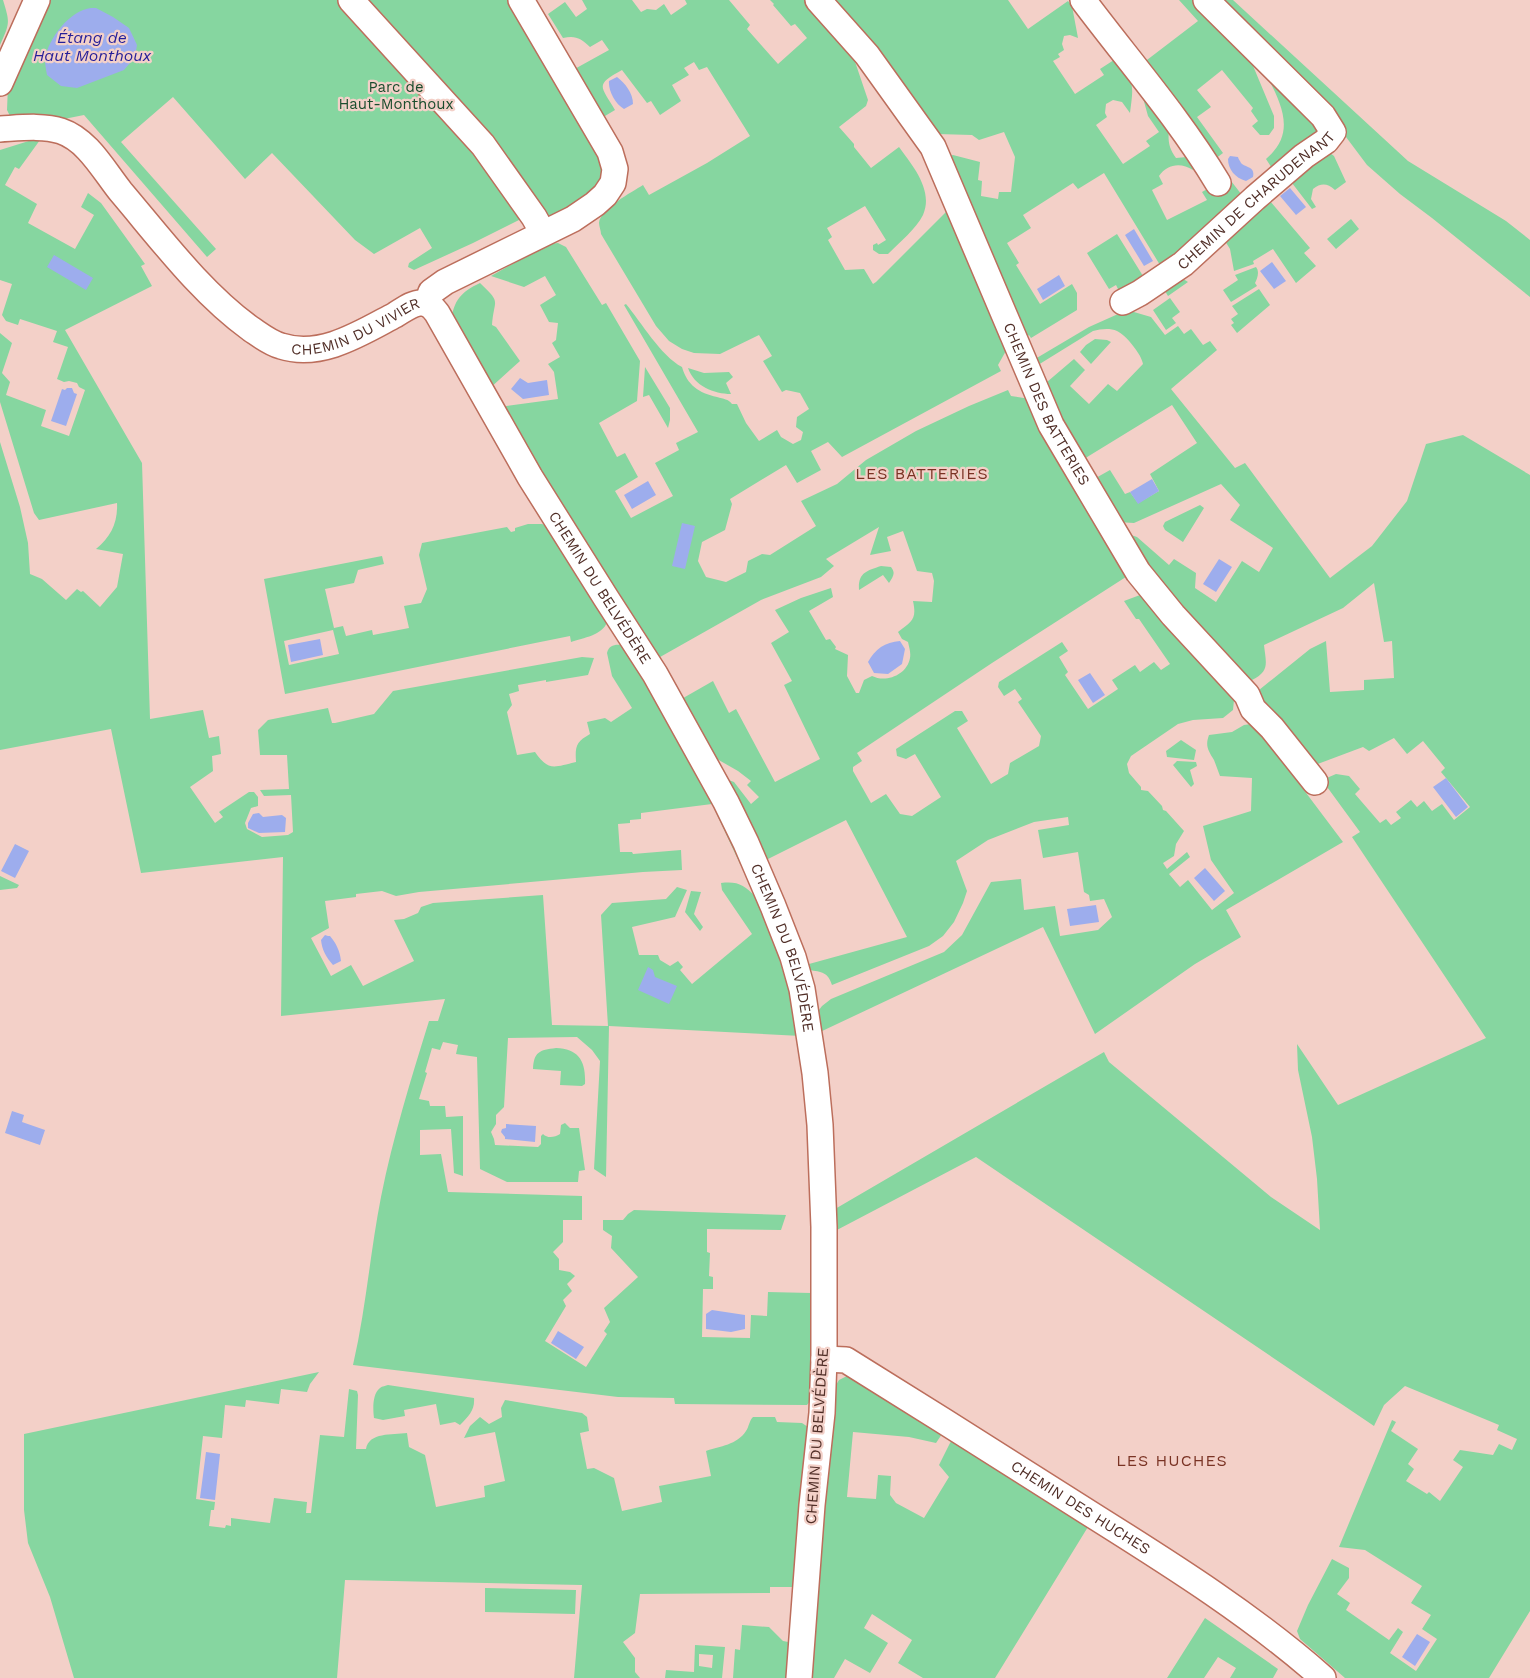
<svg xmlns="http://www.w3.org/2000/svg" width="1530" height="1678" viewBox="0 0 1530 1678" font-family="'Work Sans',sans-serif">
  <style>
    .green { fill: #86d6a0; fill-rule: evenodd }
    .water { fill: #9daded }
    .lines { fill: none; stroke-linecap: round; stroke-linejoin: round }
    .street-casing { stroke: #bc6e5c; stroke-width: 28 }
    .street { stroke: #fff; stroke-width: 25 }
    .labels { text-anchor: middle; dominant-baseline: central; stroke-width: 4.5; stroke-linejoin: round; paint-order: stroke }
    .park-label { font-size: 15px; fill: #1a4c2d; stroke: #f3d0c8 }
    .street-label { font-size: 15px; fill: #502e27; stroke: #f3d0c8 }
    .water-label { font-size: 16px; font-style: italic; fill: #251e99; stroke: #f3d0c8 }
    .neighbourhood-label { font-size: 16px; letter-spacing: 1px; fill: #7a3324; stroke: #f3d0c8 }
  </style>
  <rect width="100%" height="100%" fill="#f3d0c8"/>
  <!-- green -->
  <path class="green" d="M0 0H3C10 23 10 23 0 45Z
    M50 0H515L593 134 603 167 602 181 592 195 543 223 535 212 473 243 414 270 408 267 409 263 432 248 420 228 374 254 355 240 272 153 245 179 173 97 121 142 216 249 207 257 84 115 59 120 10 116 7 110 8 85Z
    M582 0H632L641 12 647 9 656 10 664 4 671 15 687 4 685 0H729L750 25 747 29 778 64 807 38 795 24 791 26 773 5 774 4 770 0H810L849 44 868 100 866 106 839 127 854 144V147L871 168 899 147C912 165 934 190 923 215 916 229 900 242 888 254H879L873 250V245L877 243 878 245 886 240 865 206 827 228 832 237 828 240 845 270 864 269 873 284 876 282 950 208 1007 349 998 365 1001 371 842 457 828 442 811 451 821 470 797 483 786 465 730 499 732 504 725 530 702 542 698 561 706 577 726 582 746 572 748 561 762 554 770 555 816 526 801 501 837 484 866 460 916 431 969 406 1008 390 1011 396 1030 399 1129 575 992 663 857 753 862 761 853 767V771L871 803 886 794 900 814 912 816 941 797 915 754 906 759 897 756 896 749 955 711H962L968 721 957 728 991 784 1008 774 1010 763 1039 746 1041 736 1018 702 1022 699 1015 689 1004 696 998 687 999 682 1062 642 1068 651 1059 657 1068 672 1065 675 1088 709 1118 689 1112 680 1135 665 1140 672 1154 662 1161 670 1170 664 1139 619H1136L1124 601 1140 595 1157 602 1239 692 1234 700 1233 710 1223 718 1193 720 1178 724 1131 756 1127 764 1129 773 1141 787V790L1148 791 1162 806 1163 810 1166 811 1184 831 1176 844 1174 856 1163 863 1167 869 1187 852 1190 857 1169 874 1180 887 1188 880 1212 910 1234 893 1211 860 1203 826 1251 811 1252 778 1220 776C1218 771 1216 765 1214 760 1208 750 1205 746 1209 735L1232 732 1244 725 1251 724 1261 733 1343 842 1226 910 1241 937 1195 964 1095 1034 1043 927 820 1032 816 1014 822 1006 831 999 944 952 962 935 991 882 1021 879 1024 910 1055 906 1060 936 1098 930 1112 917 1104 899 1090 901 1089 895 1084 892 1078 852 1043 858 1038 830 1069 825 1068 817 1034 822 988 840 956 861 967 891 963 903 954 922 943 936 929 946 832 985C828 972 822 972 809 970L773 875 809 964 907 937 846 820 764 861 726 779 734 782 751 804 759 797 747 785 751 781 738 771 710 755 678 701 713 681 729 713 736 709 775 782 820 759 784 685 792 681 771 643 789 632 775 610 801 598 831 588 833 597 809 611 826 640 830 639 836 647 835 649 848 655 847 676 856 693H859L864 680 872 676C886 683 907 675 910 658 911 652 909 647 908 642L902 639 898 632C912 621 917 620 913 601L932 602 934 581 932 573 917 571 903 531 887 537 891 551 870 555 879 527 826 559 834 566 821 577 761 600 653 661 499 407 558 399 554 372 548 364 560 357 552 343 556 340 558 323 549 322 540 305 556 295 545 276 524 287 491 276 548 244 558 243 566 247 602 305 606 303 640 361 637 401 599 423 617 457 625 453 638 477 615 491 631 518 673 496 655 463 679 450 676 443 698 432 624 305 626 304C641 322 661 356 682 367 687 385 699 393 717 397 724 399 728 399 732 404H737L746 423 759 441 777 430 781 437 793 444 801 440 803 432 796 427 797 417 809 409 800 393 786 390 782 392 763 361 772 356 759 335 720 354 694 353 682 349 669 341 656 326 601 234C601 231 599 226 599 223 600 209 632 192 643 185L649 195 707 163 750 136 707 67 699 70 694 62 684 68 689 75 672 85 681 101 660 115 651 101 647 103 622 70C595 85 600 85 615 110L600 119 571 71 609 50 602 40 590 47C581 38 575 35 563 38L548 14 565 2 576 17 587 9Z
    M824 0H1008L1028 29 1068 1 1072 6 1078 38 1070 35 1064 36 1062 44 1064 50 1058 54 1060 57 1053 61 1075 94 1104 75 1100 69 1117 58C1134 83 1134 83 1130 113L1122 102 1113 100 1106 104 1105 113 1107 117 1096 125 1123 164 1150 146 1146 141 1159 132 1148 116 1143 98 1169 126C1168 140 1168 147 1176 158L1187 157 1192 164 1193 170C1181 162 1167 164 1159 176L1163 184 1152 190 1167 220 1207 200 1202 192 1228 177 1245 199 1198 243 1121 295 1116 285 1109 289 1087 253 1117 234 1143 276 1160 265 1104 173 1078 189 1073 183 1023 215 1031 228 1007 243 1019 263 1016 265 1040 304 1072 284 1077 293V310L1031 338 1029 335 1027 337 949 156 953 155 980 162 978 180 982 181 981 196 998 199 999 192H1011L1015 157 1004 132 979 140 972 135 937 134Z
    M1179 0H1200L1246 49 1274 116V128L1269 135H1260L1252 126 1258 121 1251 111 1253 108 1222 70 1197 90 1211 107 1197 117 1223 153 1215 159 1143 63 1198 21Z
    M1219 0H1233L1408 161 1506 221 1530 240V297L1432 218 1400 194 1367 165 1328 113Z
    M1259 60 1322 132 1275 173 1266 159C1302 129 1275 94 1259 60Z
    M32 140H40L19 169 15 167 5 185 37 204 28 223 75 249 94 215 81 207 88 193 101 203 145 264 141 266 152 286 65 330 142 463 150 719 203 710 209 738 219 736 221 754 212 756 213 771 190 787 215 823 223 817 219 812 249 792H254L258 797V806L251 808 245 823 247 829 262 837 288 835 293 832 291 795 264 796 260 790 289 789 287 755H260L258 730 268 720 328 708 332 723H335L374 714 393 691 582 657 594 658 588 675 546 682V680L518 685 519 691 509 694 512 705 507 712 517 755 535 752C549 772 554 767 576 762 575 746 576 742 590 734L587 722 605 718 611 722 632 708 612 676 607 653C609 645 615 644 622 645L660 699 744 864H740L712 804 641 813V819L630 820V823L618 824 620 852H632L633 854 681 850 682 870 643 872 419 892 396 896 382 891 356 894V897L325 901 329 928 311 938 331 976 351 965 363 986 414 961 394 920 404 919 418 913 421 907 433 903 543 895 552 1025 608 1026 601 915 612 903 666 899 677 887 687 890 675 917 632 927 639 955H658L660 960 670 966 678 961 683 967 680 970 692 984 752 934 722 890 721 883C738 881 744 885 756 897L785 958 801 1036 609 1026 606 1177 594 1169 600 1061 592 1050 577 1037 508 1038 504 1107 496 1115V1124L491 1132 494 1139 495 1145 538 1147 541 1144V1136L543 1134C548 1139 555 1137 560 1134L561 1125 565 1123 570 1128H579L585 1170 579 1171 578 1182H507L480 1169 477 1057 456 1054 458 1045 443 1042 440 1050 432 1048 425 1072 427 1073 419 1099 429 1101 430 1106H445L446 1117 463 1116V1176L454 1173 451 1129 420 1130V1155L441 1154 448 1192 582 1196V1220H563V1242L553 1252 559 1259V1270L570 1272 575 1276 567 1284 572 1291 563 1300 566 1306 545 1341 586 1367 607 1334 604 1331 610 1322 604 1308 638 1277 611 1248 612 1236 603 1230V1220H623L628 1214 634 1210 786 1215 781 1230 707 1229V1252L710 1253 709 1276 713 1277V1289H703L702 1337 750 1338 751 1315 767 1316 768 1292 811 1293 814 1354 811 1400 807 1405 675 1404 674 1398 618 1397 353 1365C366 1309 370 1253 381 1197 393 1137 411 1079 429 1021H438L445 999 281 1016 283 857 141 873 111 729 0 750V442L20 507 28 543 30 574 42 579 66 600 77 589 81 592 83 591 100 607 117 587 123 554 96 549C111 537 118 522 117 503L39 520 34 513 0 402V333L12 343 2 373 10 382 6 395 46 410 41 426 69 436 85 390 79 387 77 383 69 381 64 382 57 379 68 347 53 342 57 331 20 319 18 325 6 321 2 315 12 284 0 280V150Z
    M1326 150 1334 156 1346 182 1335 190C1327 183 1321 183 1313 189L1311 199 1316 207 1312 209 1292 183 1270 201 1310 248 1304 253 1316 266 1296 283 1273 249 1253 261 1254 264 1234 271 1230 249 1225 241 1206 252H1204C1243 216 1280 176 1326 150Z
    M1351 219 1359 229 1336 249 1327 239Z
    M1256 267C1260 272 1257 279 1255 283L1257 286 1231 302 1223 290 1238 280 1235 275Z
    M1177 275 1188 282 1168 296 1162 286Z
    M480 283C502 304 494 298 492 325L496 327 520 361 489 389 451 321C454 300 461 292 480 283Z
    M1259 289 1270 305 1237 333 1231 325 1234 323 1231 319 1238 314 1232 306Z
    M1170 298 1180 312 1172 318 1176 323 1166 330 1153 310Z
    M1127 310 1151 317 1165 335 1178 326 1184 334 1191 329 1203 345 1210 341 1217 350 1171 389 1235 468 1245 463 1330 578 1372 546 1407 501 1426 444 1463 435 1530 475V1611L1489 1678H1345L1300 1639 1297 1631 1308 1605 1332 1559 1349 1568V1578L1337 1594 1350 1603 1346 1610 1389 1640 1398 1628 1403 1632 1390 1653 1416 1671 1437 1639 1422 1629 1431 1615 1411 1603 1422 1586 1365 1550 1339 1547 1392 1420 1396 1422 1391 1431 1418 1449 1408 1464 1414 1469 1406 1481 1427 1494 1429 1492 1440 1501 1463 1467 1453 1460 1460 1450 1493 1455 1499 1444 1512 1450 1517 1439 1497 1430 1499 1425 1405 1386 1384 1405 1374 1426 976 1157 835 1231V1209L1104 1052 1109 1062 1271 1197 1320 1230 1317 1179 1312 1137 1298 1070 1297 1044 1338 1105 1486 1038 1352 837 1360 832 1322 780 1336 774 1349 776 1360 789 1355 794 1380 823 1386 819 1391 825 1401 818 1396 812 1411 800 1417 807 1424 801 1432 811 1442 804 1454 820 1470 807 1441 772 1445 768 1423 741 1407 754 1394 738 1369 751 1363 747 1315 765 1258 701 1259 690 1310 649 1326 641 1330 692 1364 690V680L1394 678 1392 641 1384 642 1374 583 1343 608 1264 645C1266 663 1270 671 1252 680L1244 677 1225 665 1126 538 1131 535 1137 537 1169 565 1174 559 1196 573 1195 588 1216 602 1242 561 1259 572 1273 548 1230 520 1240 505 1221 484 1134 523 1118 522 1094 479 1110 470 1125 494 1130 492 1138 503 1159 491 1150 474 1197 443 1172 405 1079 462 1045 385 1047 382 1074 359 1085 370 1070 386 1089 404 1108 384 1117 391 1143 364C1142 355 1126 335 1117 331 1110 328 1101 329 1093 331L1038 365 1035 359 1089 327Z
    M1095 339 1107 340 1111 342 1091 364 1080 352 1086 345Z
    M645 367 670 408V420L668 428 649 395 643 397Z
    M688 368 704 373 729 372 733 377 726 383 731 394C714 394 694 386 688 368Z
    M1200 505 1204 508 1183 542 1165 530 1163 526 1165 522Z
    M528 524H542L549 527 607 622C603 635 583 638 571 642L570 636 285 694 264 579 382 556 384 564 358 570 354 583 325 589 334 628 343 626 346 636 372 630 373 635 409 628 404 606 421 603 427 589 419 555 422 543 507 527 511 532 515 531V528ZM333 630 339 654 289 665 284 641Z
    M881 566 891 567C896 573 893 577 889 583L883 575 859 590C858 573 866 571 881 566Z
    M1181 740 1196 750 1194 760 1167 757 1166 751Z
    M1177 761 1196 762 1197 766 1190 770 1194 784 1191 787 1173 765Z
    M0 876 19 885 17 888 0 890Z
    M691 891 701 892 694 914 703 927 700 931 685 912Z
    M556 1048C579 1049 586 1061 585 1084L582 1086 560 1085 561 1071 533 1069C534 1052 539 1050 556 1048Z
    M319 1372 310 1384 307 1392 281 1389 279 1404 246 1400 245 1407 225 1405 222 1438 203 1436 196 1499 215 1502 214 1510H211L209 1526 225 1528 226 1525 231 1526V1518L270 1523 274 1498 307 1502 306 1513H311L320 1435 344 1437 349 1389 357 1391 358 1395 356 1449H366C369 1432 392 1435 407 1433L409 1447 425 1455 436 1507 485 1497 484 1486 505 1481 495 1432 464 1438 470 1426 480 1417 489 1424 502 1417 501 1408 505 1400 582 1413 587 1417 589 1431 580 1433 587 1469 594 1468 614 1478 622 1511 662 1502 659 1486 711 1476 706 1451C720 1446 737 1445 746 1431 749 1427 749 1421 753 1417H775L777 1422 802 1423 808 1427 810 1444 793 1587H770V1593L640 1594 635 1633 623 1642 635 1658V1672L640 1678H574L582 1585 345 1580 337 1678H74L50 1597 28 1543 24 1510V1434Z
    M849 1375 944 1431 936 1443 909 1437 853 1432 847 1497 876 1499 878 1475 891 1476 890 1495 896 1503 924 1518 949 1477 939 1465 950 1443 953 1439 1091 1522 995 1678H923L898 1663 912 1640 872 1614 864 1628 888 1643 870 1673 845 1659 834 1678H806L836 1385 839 1380Z
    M388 1385 474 1398C475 1410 469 1416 460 1425L455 1422 440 1425 436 1404 404 1410 405 1416 383 1420 374 1418C373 1410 372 1394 380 1388 382 1386 386 1386 388 1385Z
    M485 1588 576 1590 575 1614 485 1612Z
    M1205 1618 1278 1669 1273 1678H1230L1236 1668 1218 1657 1204 1678H1167Z
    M742 1625 769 1627 783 1641 794 1643 791 1678H733L735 1649 740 1650Z
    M695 1645 725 1647 722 1678H665L666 1670 694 1672ZM699 1654 713 1655 712 1668 699 1666Z"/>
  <!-- water -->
  <path class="water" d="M91 8H96L113 17 129 28 137 45 135 57 124 70 77 88 61 86 47 75C46 70 45 64 45 59 48 39 70 10 91 8Z
    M617 77C625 83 633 93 633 104L624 109C615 104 608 90 609 81Z
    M1230 156 1238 157C1238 158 1241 163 1242 164 1248 168 1255 167 1253 177L1246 181C1235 178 1228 169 1228 159Z
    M1290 188 1306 207 1296 215 1280 196Z
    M1134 229 1153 261 1144 266 1125 235Z
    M54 255 93 278 86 290 47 267Z
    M1272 262 1286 281 1274 289 1260 271Z
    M1059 275 1065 286 1043 300 1037 289Z
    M520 378 528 383 547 380 549 395 523 399 511 389Z
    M67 388H72L74 393 77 394 66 426 51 421 62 389 65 390Z
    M1152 479 1159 491 1138 504 1130 492Z
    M648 481 656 495 632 509 624 495Z
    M682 523 695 526 685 569 672 566Z
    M1219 559 1232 567 1216 592 1203 584Z
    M320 639 323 655 291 662 288 645Z
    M900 641 905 649 902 664 888 674 874 673 868 662C875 649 885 642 900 641Z
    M1090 673 1105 695 1093 703 1078 680Z
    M1446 778 1468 807 1456 817 1433 787Z
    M259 813 263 817 282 815 286 818 285 832 259 833 248 828V823L253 814Z
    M15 844 29 851 15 878 1 871Z
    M1205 868 1225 891 1214 901 1194 878Z
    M1096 905 1099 922 1070 926 1067 909Z
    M325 935 328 936H330C336 943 340 951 341 961L333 965C326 957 322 950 321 940Z
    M648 967 653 970 655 977 677 986 669 1004 638 990Z
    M12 1111 24 1115 22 1122 45 1130 40 1145 5 1133Z
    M506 1124 536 1126 535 1142 505 1139V1137L501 1132 502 1129 506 1128Z
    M712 1310 745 1315V1329L731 1332 706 1329V1314Z
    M558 1331 584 1347 576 1359 551 1343Z
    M206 1452 220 1454 215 1500 200 1498Z
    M1417 1634 1430 1642 1415 1666 1402 1657Z"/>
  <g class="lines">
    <defs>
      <g id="street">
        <path d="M351 0 483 145 534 217 543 233"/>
        <path id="s1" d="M818 0 867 55 933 147 1051 425 1138 572 1173 615 1247 695 1253 709 1272 728 1315 782"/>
        <path d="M1083 0C1128 60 1179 118 1218 183"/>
        <path d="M0 83 37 0"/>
        <path id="s2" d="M0 129C19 128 43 125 61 131 88 140 104 171 121 192 161 239 201 293 251 329 260 335 270 343 281 346 321 359 361 333 395 315 402 311 413 302 422 303 429 303 433 308 437 313L530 477 606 598 655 674 726 802 746 843 773 906 793 957 802 989 815 1073 820 1125 824 1227V1359L822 1413 812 1505 799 1678"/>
        <path id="s3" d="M1123 302 1140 293 1183 264 1255 198 1304 156 1326 141 1333 132 1323 116 1206 0"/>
        <path d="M427 304 431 292 445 282 573 219 595 204 605 195 613 183 615 169 610 152 521 0"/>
        <path id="s4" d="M824 1359 846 1360C930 1412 1014 1465 1097 1518 1175 1567 1254 1617 1323 1678"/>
      </g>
    </defs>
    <!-- street casing -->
    <use href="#street" class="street-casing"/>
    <!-- street -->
    <use href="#street" class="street"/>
  </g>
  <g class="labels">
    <!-- park labels -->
    <g class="park-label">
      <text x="396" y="87">Parc de<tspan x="396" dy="17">Haut-Monthoux</tspan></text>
    </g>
    <!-- street labels -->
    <g class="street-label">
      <text stroke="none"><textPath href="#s3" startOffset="168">CHEMIN DE CHARUDENANT</textPath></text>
      <text stroke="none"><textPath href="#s2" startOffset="452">CHEMIN DU VIVIER</textPath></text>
      <text stroke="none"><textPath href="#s1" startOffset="468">CHEMIN DES BATTERIES</textPath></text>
      <text stroke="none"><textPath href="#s2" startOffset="862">CHEMIN DU BELVÉDÈRE</textPath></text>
      <text stroke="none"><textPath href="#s2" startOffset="1268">CHEMIN DU BELVÉDÈRE</textPath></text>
      <text transform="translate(817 1436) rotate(-86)">CHEMIN DU BELVÉDÈRE</text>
      <text stroke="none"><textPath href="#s4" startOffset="299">CHEMIN DES HUCHES</textPath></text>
    </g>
    <!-- water labels -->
    <g class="water-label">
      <text x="92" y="37">Étang de<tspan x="92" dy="18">Haut Monthoux</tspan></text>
    </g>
    <!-- neighbourhood labels -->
    <g class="neighbourhood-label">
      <text x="922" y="473">LES BATTERIES</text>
      <text x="1172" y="1460">LES HUCHES</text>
    </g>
  </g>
</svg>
